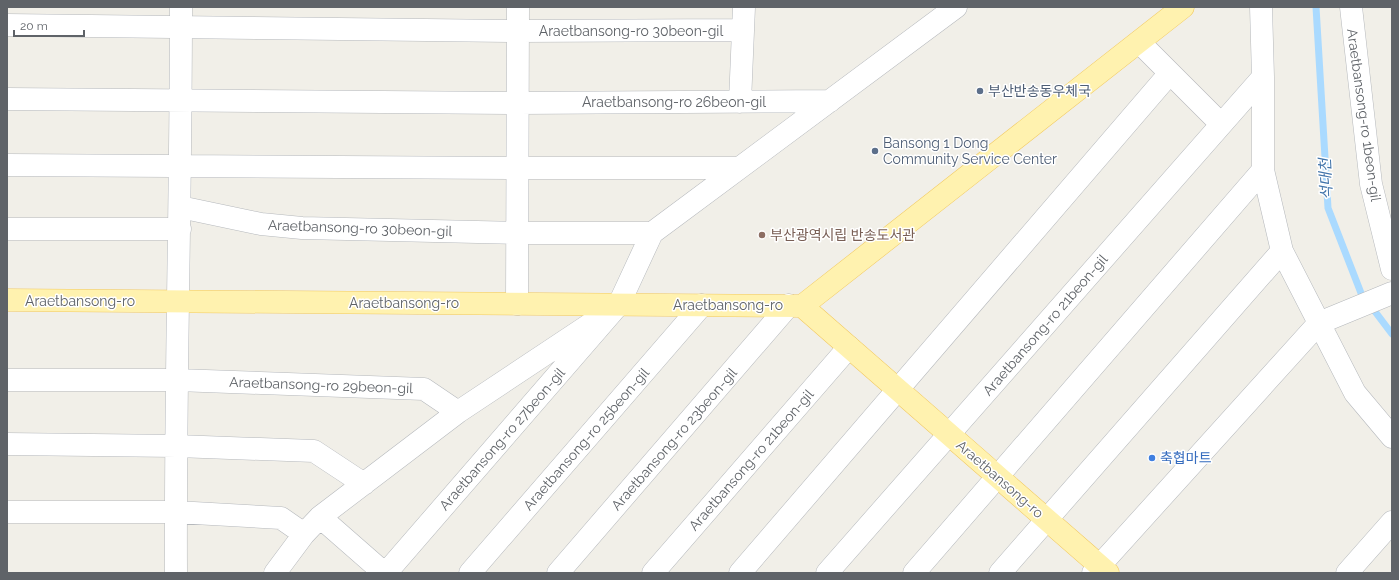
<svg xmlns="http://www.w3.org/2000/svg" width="1399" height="580" viewBox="0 0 1399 580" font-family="Raleway,'Noto Sans KR',sans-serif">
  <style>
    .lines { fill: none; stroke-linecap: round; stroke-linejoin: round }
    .stream { stroke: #aadaff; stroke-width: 7 }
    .minor-casing { stroke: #b5b8bc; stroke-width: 23 }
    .major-casing { stroke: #f2c960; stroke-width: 23 }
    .minor { stroke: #fff; stroke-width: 22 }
    .major { stroke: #fff2af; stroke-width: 22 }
    .service-dot { fill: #5c6f8a; stroke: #fff; stroke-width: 1.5 }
    .education-dot { fill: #8d6e63; stroke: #fff; stroke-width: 1.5 }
    .shop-dot { fill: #3f7fe0; stroke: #fff; stroke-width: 1.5 }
    .labels { text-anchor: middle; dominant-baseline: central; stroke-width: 3; stroke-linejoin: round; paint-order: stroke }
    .street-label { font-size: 14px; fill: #5f6368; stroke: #fff }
    .service-label { font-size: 14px; fill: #4e5e75; stroke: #fff; text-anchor: start }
    .education-label { font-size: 14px; fill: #785e54; stroke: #fff; text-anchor: start }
    .shop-label { font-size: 14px; fill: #366cbe; stroke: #fff; text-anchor: start }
    .water-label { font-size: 15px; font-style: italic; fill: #4174aa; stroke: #fff }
  </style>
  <rect width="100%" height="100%" fill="#f1efe8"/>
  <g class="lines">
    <!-- stream -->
    <path class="stream" d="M1316 7 1328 208 1361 293 1392 334"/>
    <defs>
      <path id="minor" d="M1261 7 1263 77V170L1282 251 1355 393 1392 437
        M1351 7 1371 184 1392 269
        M7 25 518 31 743 30
        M1139 42 1221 124
        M7 99 518 103 830 101
        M740 102 744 7
        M7 165 517 168H739
        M180 207 261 224 302 228 517 233H652
        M7 229H180
        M517 304 518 7
        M7 380H177L424 389 458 412
        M7 444 177 446 314 451 364 484
        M7 512H176L281 518 304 534
        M320 517 384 573
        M176 573C175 384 181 196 181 7
        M275 573 304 534 320 517 458 412 595 321
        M386 573 619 304 652 233 956 7
        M470 573 702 305
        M558 573 789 305
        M653 573 849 347
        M740 573 1170 73
        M827 573 1263 77
        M914 573 1263 170
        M1000 573 1282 251
        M1093 573 1319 323 1392 293
        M1347 573 1392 522"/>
      <path id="major" d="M7 300 802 306 1183 7
        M802 306 1108 573"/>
    </defs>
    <!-- minor casing -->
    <use href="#minor" class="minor-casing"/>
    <!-- major casing -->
    <use href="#major" class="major-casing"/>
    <!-- minor -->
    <use href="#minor" class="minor"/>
    <!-- major -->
    <use href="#major" class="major"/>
  </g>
  <!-- markers -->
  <g class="service-dot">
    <circle cx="980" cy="91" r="4"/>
    <circle cx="875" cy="151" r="4"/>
  </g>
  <circle class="education-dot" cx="762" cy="235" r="4"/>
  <circle class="shop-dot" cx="1152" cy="458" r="4"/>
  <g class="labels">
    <!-- street labels -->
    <g class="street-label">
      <text x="631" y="31">Araetbansong-ro 30beon-gil</text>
      <text x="674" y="102">Araetbansong-ro 26beon-gil</text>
      <text transform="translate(1364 115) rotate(82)">Araetbansong-ro 1beon-gil</text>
      <text transform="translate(360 228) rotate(2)">Araetbansong-ro 30beon-gil</text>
      <text x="80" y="301">Araetbansong-ro</text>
      <text x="404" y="303">Araetbansong-ro</text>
      <text x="728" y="305">Araetbansong-ro</text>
      <text transform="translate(1045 325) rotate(-49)">Araetbansong-ro 21beon-gil</text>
      <text transform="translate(321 385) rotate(2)">Araetbansong-ro 29beon-gil</text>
      <text transform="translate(502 439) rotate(-49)">Araetbansong-ro 27beon-gil</text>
      <text transform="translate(586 439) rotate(-49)">Araetbansong-ro 25beon-gil</text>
      <text transform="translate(674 439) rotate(-49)">Araetbansong-ro 23beon-gil</text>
      <text transform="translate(751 460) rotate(-49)">Araetbansong-ro 21beon-gil</text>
      <text transform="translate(1000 479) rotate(41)">Araetbansong-ro</text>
    </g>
    <!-- service labels -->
    <g class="service-label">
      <text x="988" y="91">부산반송동우체국</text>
      <text x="883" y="143">Bansong 1 Dong<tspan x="883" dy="16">Community Service Center</tspan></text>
    </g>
    <!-- education labels -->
    <g class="education-label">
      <text x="770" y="235">부산광역시립 반송도서관</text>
    </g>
    <!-- shop labels -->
    <g class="shop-label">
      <text x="1160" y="458">축협마트</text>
    </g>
    <!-- water labels -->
    <g class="water-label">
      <text transform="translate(1326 179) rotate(-93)">석대천</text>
    </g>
  </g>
  <!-- border -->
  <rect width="1399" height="580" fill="none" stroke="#5f6368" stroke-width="16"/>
  <!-- scale -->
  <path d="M14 30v6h70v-6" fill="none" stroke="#5f6368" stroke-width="2"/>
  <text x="20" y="30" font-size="12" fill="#5f6368" stroke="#ffffff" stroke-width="3" paint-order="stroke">20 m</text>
</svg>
